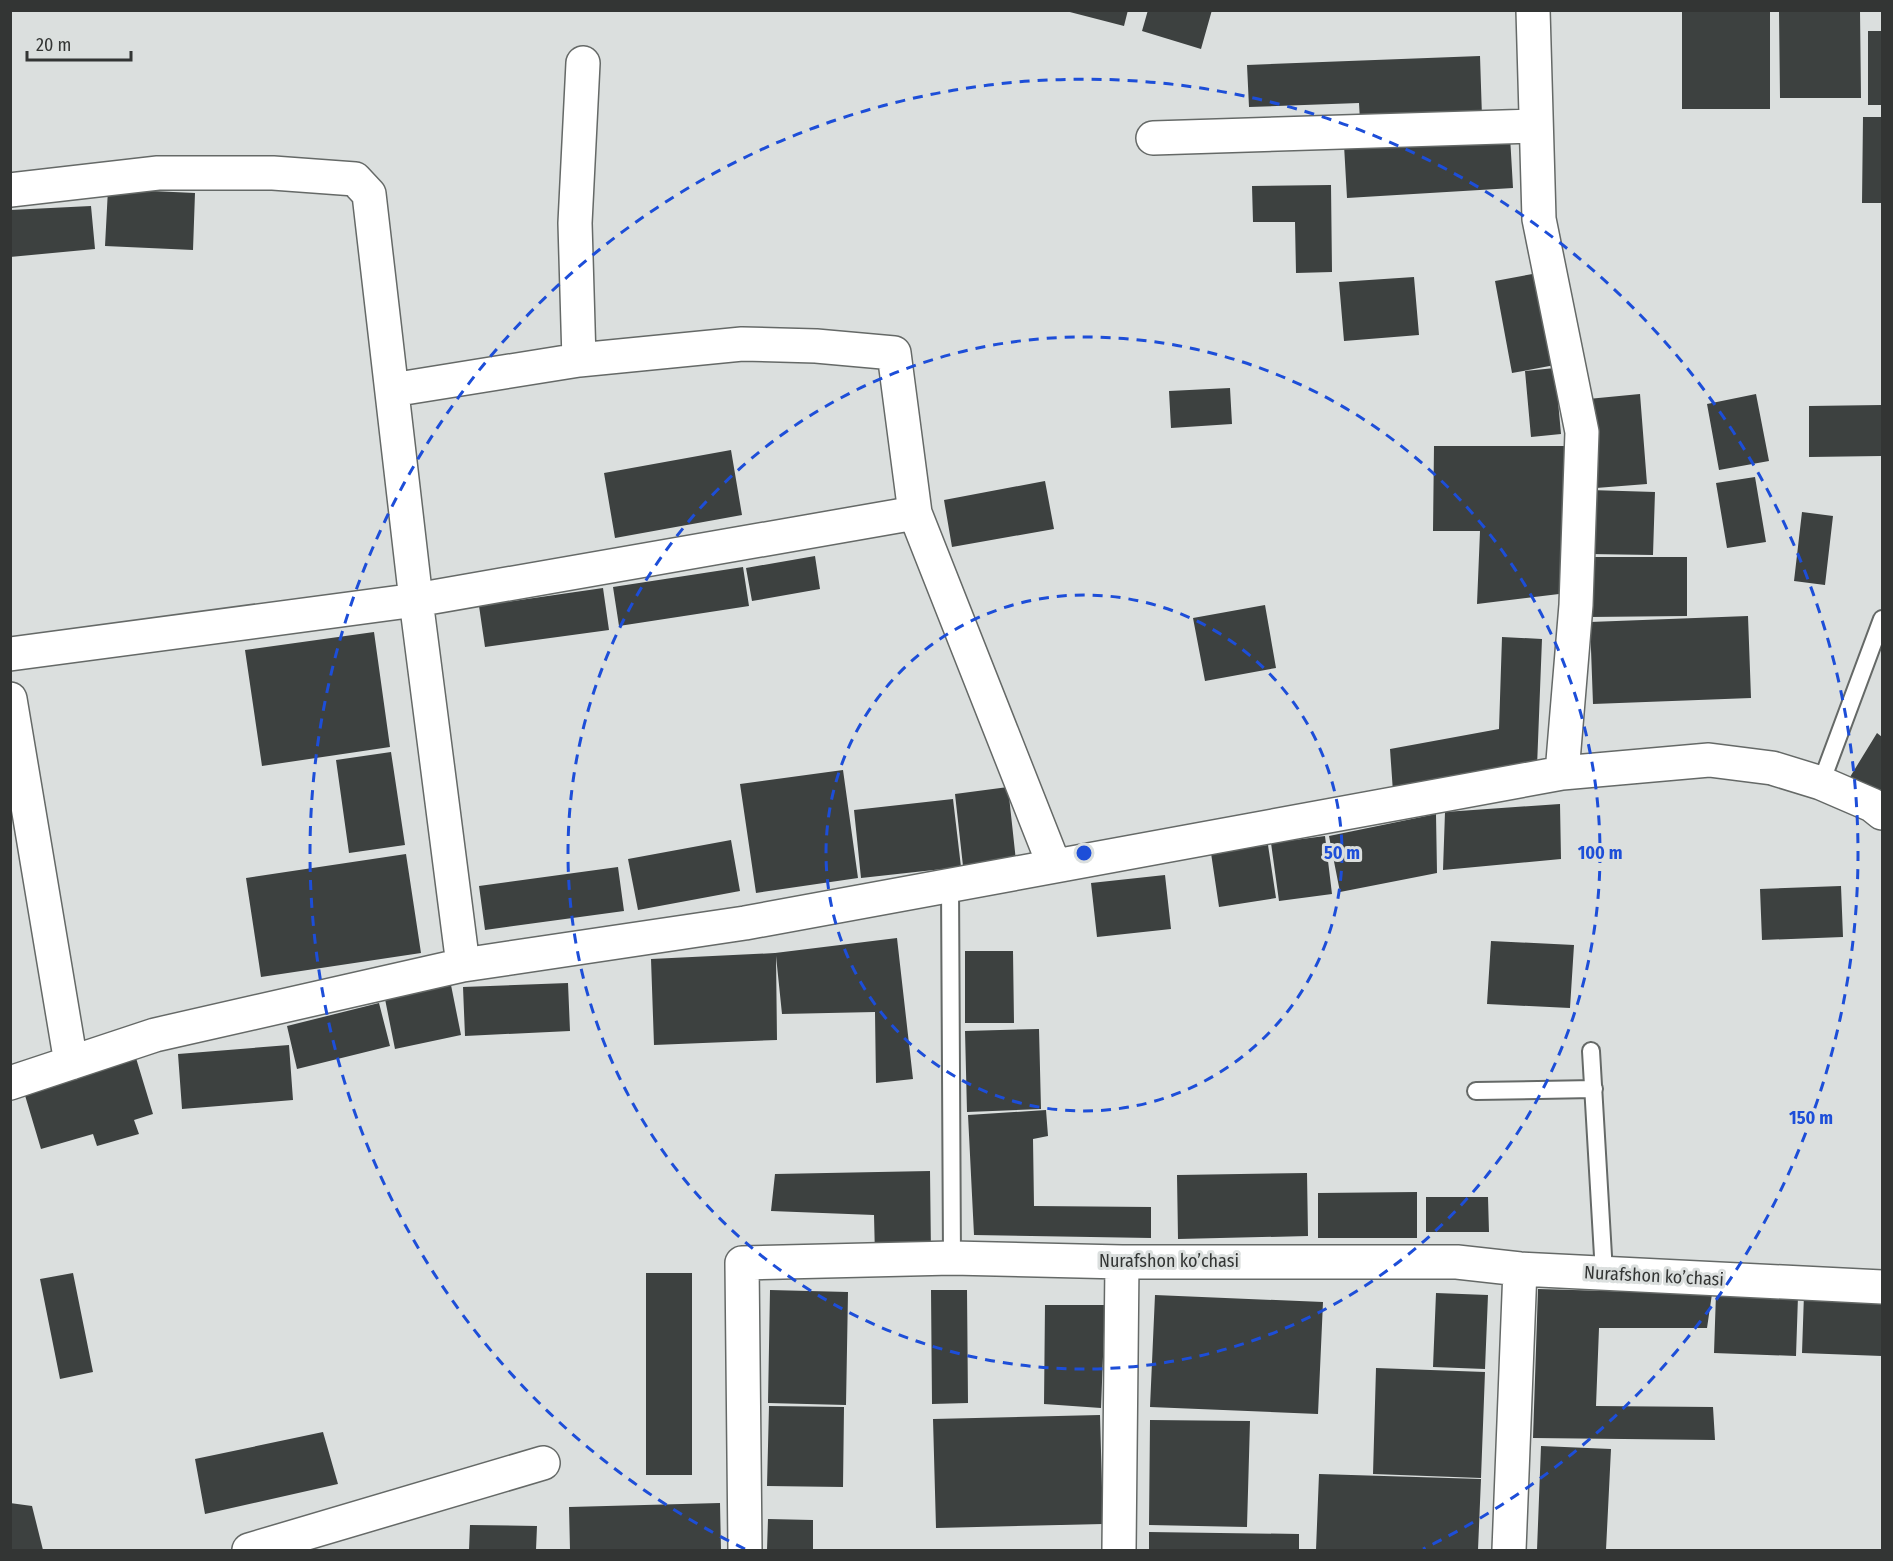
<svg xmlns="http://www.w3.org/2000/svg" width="1893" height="1561" viewBox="0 0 1893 1561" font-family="'Fira Sans Condensed',sans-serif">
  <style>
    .building { fill: #3d4140 }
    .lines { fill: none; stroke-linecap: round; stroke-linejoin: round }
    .lane-casing { stroke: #656967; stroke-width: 20 }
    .street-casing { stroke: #656967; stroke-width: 36 }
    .lane { stroke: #fff; stroke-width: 16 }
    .street { stroke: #fff; stroke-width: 33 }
    .ring { fill: none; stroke: #1d4ed8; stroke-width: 3; stroke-dasharray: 10 8 }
    .labels { text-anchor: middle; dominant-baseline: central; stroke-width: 6; stroke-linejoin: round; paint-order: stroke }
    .street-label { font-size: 18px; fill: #333534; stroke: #dbdfde }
    .centre { fill: #1d4ed8; stroke: #dbdfde; stroke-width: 3 }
    .ring-label { font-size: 18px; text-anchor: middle; font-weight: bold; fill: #1d4ed8; stroke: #dbdfde; stroke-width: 6; stroke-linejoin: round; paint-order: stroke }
  </style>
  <rect width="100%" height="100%" fill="#dbdfde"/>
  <!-- building -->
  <path class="building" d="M1062 10H1128L1124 26Z
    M1148 10H1212L1201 49 1142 31Z
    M1682 10H1770V109H1682Z
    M1779 11H1860L1861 98H1780Z
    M1868 31H1882V105H1868Z
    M1480 56 1482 117 1360 121 1359 103 1249 107 1247 65Z
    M1863 117H1882V203H1862Z
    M1510 136 1513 188 1347 198 1344 145Z
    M1331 185 1332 272 1296 273 1295 222H1253L1252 186Z
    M108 189 195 193 193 250 105 246Z
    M91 206 95 249 10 257V210Z
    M1538 273 1555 365 1512 373 1495 281Z
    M1414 277 1419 335 1344 341 1339 282Z
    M1555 368 1561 434 1531 437 1525 371Z
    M1230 388 1232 424 1171 428 1169 391Z
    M1640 394 1647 484 1596 488 1588 399Z
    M1756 394 1769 461 1719 470 1707 404Z
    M1882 405V456L1809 457V406Z
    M1434 446H1564V532L1559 594 1477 604 1480 531H1433Z
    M731 450 742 515 615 538 604 473Z
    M1755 477 1766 542 1727 548 1716 483Z
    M1045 481 1054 529 952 547 944 500Z
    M1590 490 1655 492 1653 555 1589 554Z
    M1802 512 1833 516 1825 585 1794 581Z
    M815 556 820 589 752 601 746 568Z
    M1589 557H1687V616L1589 617Z
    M743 567 749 606 619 626 613 587Z
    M603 588 609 630 485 647 479 606Z
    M1265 605 1276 668 1205 681 1193 618Z
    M1748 616 1751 698 1593 704 1590 622Z
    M374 632 390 747 262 766 245 650Z
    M1502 637 1542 639 1537 767 1393 792 1390 749 1499 729Z
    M1877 733 1882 737V797L1850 777Z
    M391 752 405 845 349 853 336 760Z
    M843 770 858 878 756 893 740 784Z
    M1008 787 1016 861 963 866 955 794Z
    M953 799 961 867 861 878 854 810Z
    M1560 804 1561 859 1443 870 1445 812Z
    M1436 814 1437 873 1340 892 1329 836Z
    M1325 836 1332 894 1279 901 1271 843Z
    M731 840 740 891 638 910 628 859Z
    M1268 845 1276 898 1219 907 1211 853Z
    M406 854 421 953 261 977 246 878Z
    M618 867 624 911 485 930 479 886Z
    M1165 875 1171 929 1097 937 1091 883Z
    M1841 886 1843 937 1762 940 1760 889Z
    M897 938 913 1079 876 1083 875 1012 782 1014 776 956 777 1040 654 1045 651 959 775 953Z
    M1491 941 1574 945 1570 1008 1487 1004Z
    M965 951H1013L1014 1023H965Z
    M568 983 570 1031 465 1036 463 987Z
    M451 985 461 1035 395 1049 385 999Z
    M379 1003 390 1046 297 1069 287 1026Z
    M1039 1029 1041 1109 967 1112 965 1031Z
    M289 1045 293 1100 182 1109 178 1054Z
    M136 1058 153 1114 134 1120 139 1134 97 1146 93 1134 41 1149 24 1092Z
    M1046 1110 1048 1136 1033 1139 1034 1206 1151 1207V1238L974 1235 968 1115Z
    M930 1171 931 1254 875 1256 874 1215 771 1211 775 1174Z
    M1307 1173 1308 1236 1178 1239 1177 1175Z
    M1417 1192V1238H1318V1193Z
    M1426 1197H1488L1489 1232H1426Z
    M73 1273 93 1372 60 1379 40 1279Z
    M646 1273H692V1475H646Z
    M1538 1289 1712 1294 1707 1328H1599L1596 1406 1713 1407 1715 1440 1533 1438Z
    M770 1290 848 1292 846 1405 768 1403Z
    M931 1290H967L968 1403 932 1404Z
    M1436 1293 1488 1295 1485 1369 1433 1367Z
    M1716 1293 1798 1296 1796 1356 1714 1353Z
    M1804 1294 1882 1297V1356L1802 1353Z
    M1155 1295 1323 1302 1318 1414 1150 1407Z
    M1045 1305H1105L1101 1408 1044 1404Z
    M1376 1368 1485 1372 1481 1478 1373 1474Z
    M769 1406 844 1407 843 1487 767 1486Z
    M1100 1415 1103 1524 936 1528 933 1419Z
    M1150 1420 1250 1421 1247 1527 1149 1525Z
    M323 1432 338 1484 205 1514 195 1459Z
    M1541 1446 1611 1449 1606 1550H1537Z
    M1319 1474 1481 1479 1478 1550H1316Z
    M10 1503 32 1506 43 1550H10Z
    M720 1503 721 1550H570L569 1507Z
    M768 1519 813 1520V1550H767Z
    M470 1525 537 1526 536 1550H469Z
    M1149 1532 1299 1534V1550H1149Z"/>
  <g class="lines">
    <defs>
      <path id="lane" d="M1821 783 1882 619
        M950 884 952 1258
        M1591 1051 1604 1273
        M1476 1091 1594 1089"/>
      <path id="street" d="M1533 10 1539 219 1582 432 1576 605 1562 773
        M1153 138 1536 126
        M10 190 158 173H273L355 179 369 194 416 600 463 965
        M579 360 742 344 816 346 894 353 915 513
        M392 390 579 360 575 223 583 63
        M10 654 416 600 915 513 1054 865
        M10 699 71 1063
        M10 1083 155 1035 463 965 745 923 1562 773 1709 760 1772 768 1821 783 1872 805 1882 813
        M249 1550 543 1463
        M745 1550 742 1263 952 1258 1122 1262H1457L1520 1269 1882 1287
        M1119 1550 1122 1262
        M1509 1550 1520 1269"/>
    </defs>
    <!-- lane casing -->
    <use href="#lane" class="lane-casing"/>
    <!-- street casing -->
    <use href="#street" class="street-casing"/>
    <!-- lane -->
    <use href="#lane" class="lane"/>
    <!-- street -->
    <use href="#street" class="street"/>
  </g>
  <!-- distance rings -->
  <g class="ring">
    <circle cx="1084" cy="853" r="258"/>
    <circle cx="1084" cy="853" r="516"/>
    <path d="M745 1549A774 774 0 1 1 1423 1549"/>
  </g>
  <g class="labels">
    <!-- street labels -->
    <g class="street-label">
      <text x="1169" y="1261">Nurafshon ko’chasi</text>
      <text transform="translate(1654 1276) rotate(3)">Nurafshon ko’chasi</text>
    </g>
  </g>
  <circle cx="1084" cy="853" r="9" class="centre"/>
  <g class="ring-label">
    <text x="1342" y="859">50 m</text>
    <text x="1600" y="859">100 m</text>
    <text x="1811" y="1124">150 m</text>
  </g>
  <!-- border -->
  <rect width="1893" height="1561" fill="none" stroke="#333534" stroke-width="24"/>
  <!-- scale -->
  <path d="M27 51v9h104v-9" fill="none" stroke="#333534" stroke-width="3"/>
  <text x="36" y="51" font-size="18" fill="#333534" stroke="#dbdfde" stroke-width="4.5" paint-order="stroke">20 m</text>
</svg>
